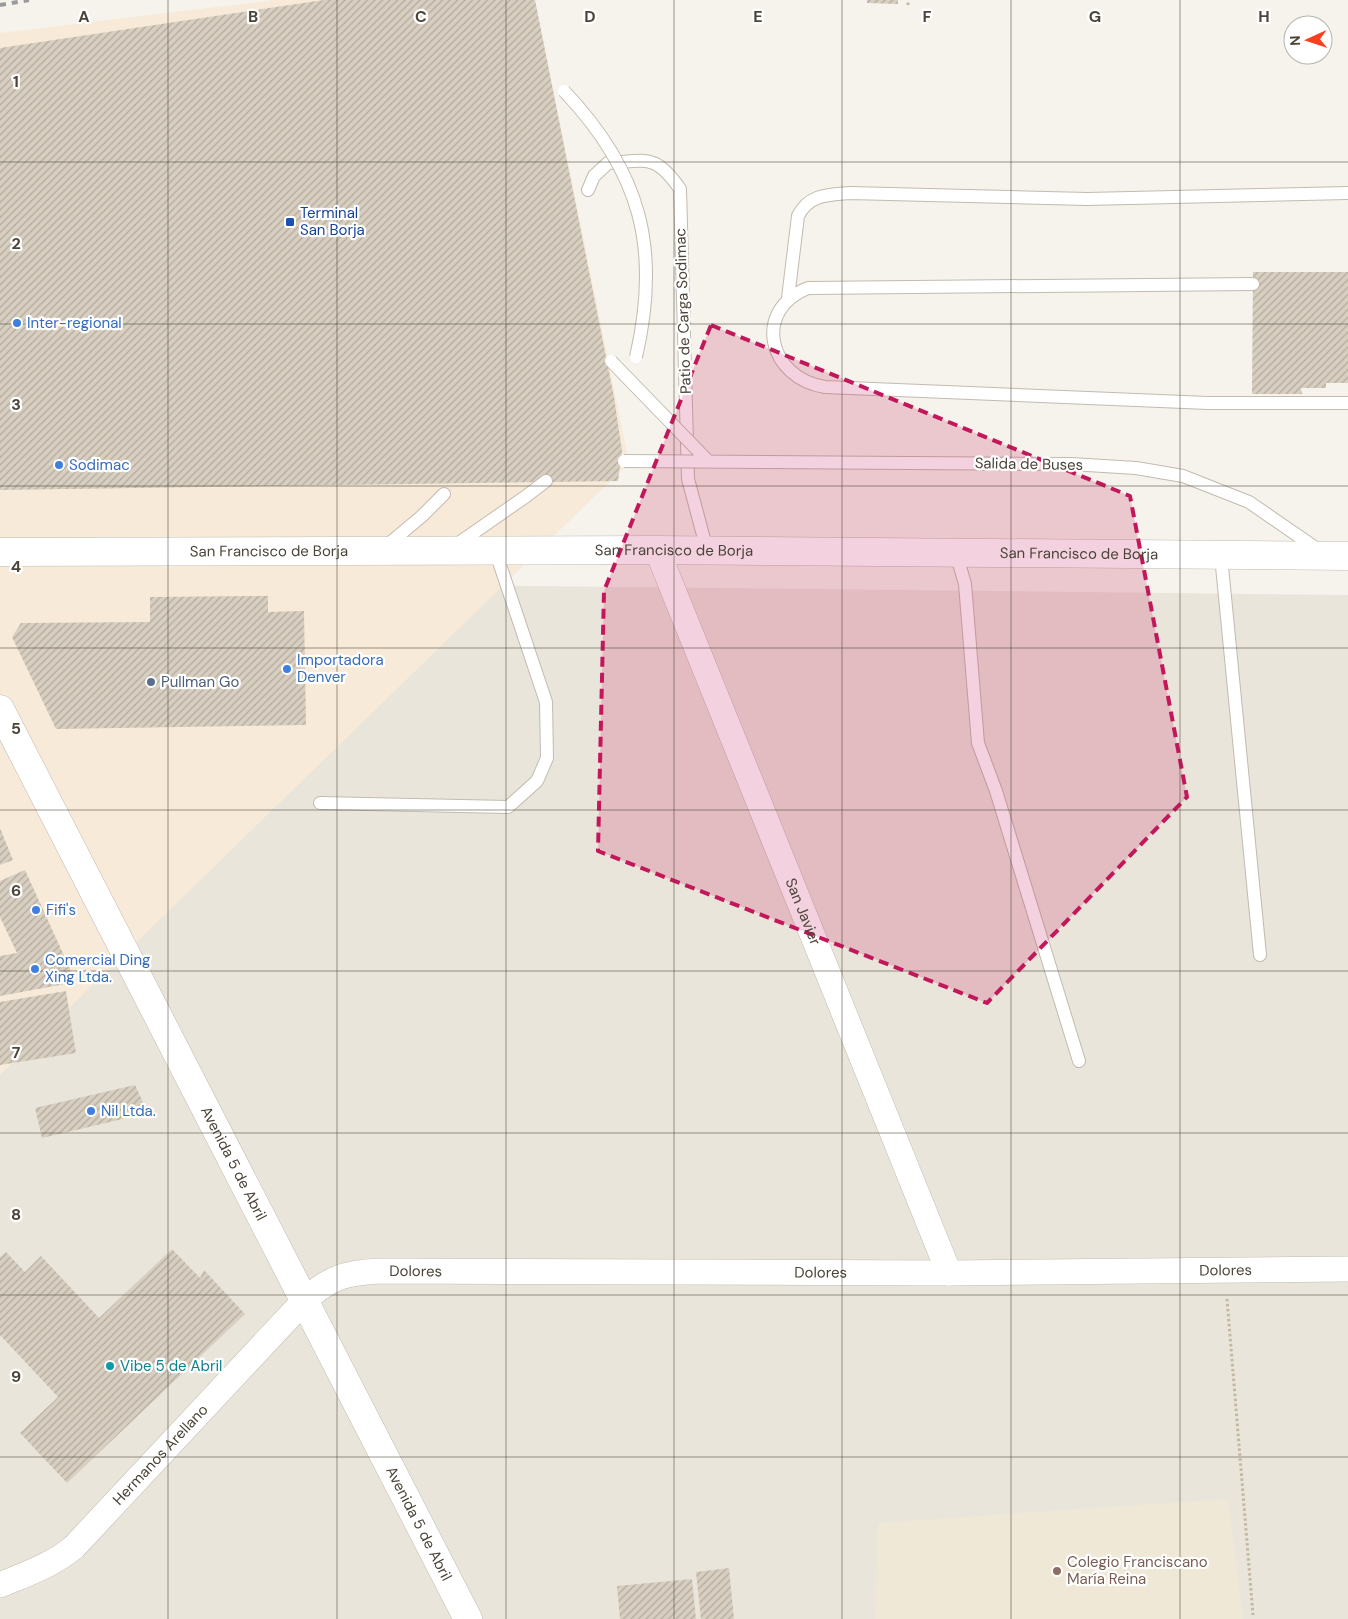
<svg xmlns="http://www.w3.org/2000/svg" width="1348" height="1619" viewBox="0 0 1348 1619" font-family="'DM Sans',sans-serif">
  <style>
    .residential { fill: #eae5da }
    .commercial { fill: #f7ead8 }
    .education { fill: #efe8d6 }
    .building { fill: url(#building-hatch) }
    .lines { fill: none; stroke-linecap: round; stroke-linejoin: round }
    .service-casing { stroke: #c2bbae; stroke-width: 14 }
    .minor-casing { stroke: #c2bbae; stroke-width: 26 }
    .tertiary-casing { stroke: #c2bbae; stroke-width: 29 }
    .path { stroke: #c4b79f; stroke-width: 3; stroke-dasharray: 2.5 2.5; stroke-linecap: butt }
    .service { stroke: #fff; stroke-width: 12 }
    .minor { stroke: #fff; stroke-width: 25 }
    .tertiary { stroke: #fff; stroke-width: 28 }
    .rail { stroke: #9a9a9a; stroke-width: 4; stroke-dasharray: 6 6; stroke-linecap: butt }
    .service-bridge-casing { stroke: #c2bbae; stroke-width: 14; stroke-linecap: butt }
    .service-bridge { stroke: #fff; stroke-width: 12 }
    .marked { fill: #c2185b; fill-opacity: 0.2; stroke: #c2185b; stroke-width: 4; stroke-dasharray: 10 6; stroke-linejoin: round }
    .grid { fill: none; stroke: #4b4439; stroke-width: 1; stroke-opacity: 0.55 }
    .transit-dot { fill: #1a4fb4; stroke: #fff; stroke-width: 2 }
    .shop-dot { fill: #3f7fe0; stroke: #fff; stroke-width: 2 }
    .service-dot { fill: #5c6f8a; stroke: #fff; stroke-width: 2 }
    .culture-dot { fill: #0f9aa8; stroke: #fff; stroke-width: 2 }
    .education-dot { fill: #8d6e63; stroke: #fff; stroke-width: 2 }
    .labels { text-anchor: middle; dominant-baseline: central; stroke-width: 4.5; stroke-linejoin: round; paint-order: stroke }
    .transit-label { font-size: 15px; fill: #164399; stroke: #fff; text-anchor: start }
    .street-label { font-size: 15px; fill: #4b4439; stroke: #fff }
    .shop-label { font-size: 15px; fill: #366cbe; stroke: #fff; text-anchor: start }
    .service-label { font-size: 15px; fill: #4e5e75; stroke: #fff; text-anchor: start }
    .culture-label { font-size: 15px; fill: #0d838f; stroke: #fff; text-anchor: start }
    .education-label { font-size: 15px; fill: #785e54; stroke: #fff; text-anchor: start }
    .grid-label { font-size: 16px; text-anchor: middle; font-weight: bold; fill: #4b4439; stroke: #fff; stroke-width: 4.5; stroke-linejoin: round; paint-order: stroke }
  </style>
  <defs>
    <pattern id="building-hatch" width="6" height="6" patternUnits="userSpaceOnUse" patternTransform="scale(1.25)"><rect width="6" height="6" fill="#d8cfc1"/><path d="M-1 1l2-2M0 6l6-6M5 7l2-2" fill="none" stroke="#b1aa9e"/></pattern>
  </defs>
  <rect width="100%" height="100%" fill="#f6f3ec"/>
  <!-- residential -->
  <path class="residential" d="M0 580 1348 595V1619H0Z"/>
  <!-- commercial -->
  <path class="commercial" d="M274 0H535L629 463 0 1075V33Z"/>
  <!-- education -->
  <path class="education" d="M1228 1499 1243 1619H875L878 1523Z"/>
  <!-- building -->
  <path class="building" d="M324 0H535L614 397 622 451 618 481 0 490V48Z
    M867 0H898V4L867 3Z
    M1253 272H1348V383H1326V388H1301L1302 394H1252Z
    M268 596V612L304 611 306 725 56 729 12 637 21 623 150 622V597Z
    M0 828 13 860 0 865Z
    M25 870 76 982 0 996V956L17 953 0 917V881Z
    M66 991 76 1053 0 1065V1002Z
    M135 1085 148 1113 42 1138 35 1108Z
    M172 1249 200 1278 204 1270 245 1314 67 1483 20 1433 58 1397 0 1335V1257L6 1252 25 1272 41 1256 99 1318Z
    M729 1568 734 1619H701L696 1572Z
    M692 1579 696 1619H620L617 1586Z"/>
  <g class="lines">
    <defs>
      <path id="service" d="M588 190 594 176 608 163C647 161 655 153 680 189L688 479 707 550
        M1253 284 808 288C752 310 768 378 825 387L1208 403H1348
        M788 298 798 216C809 194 828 195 850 193L1087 199 1348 193
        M1071 464 1136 468 1183 476 1249 502 1320 551
        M385 547 422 516 444 494
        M453 547 525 497 546 481
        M956 553 965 584 978 743 996 791 1079 1061
        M1221 556 1260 955
        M320 803 508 807 537 781 547 758 546 702 495 550"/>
      <g id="minor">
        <path id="s1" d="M657 550 949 1273"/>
        <path id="s2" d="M0 1585C26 1574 53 1565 74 1547L303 1302C329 1278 343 1273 379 1271L949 1273 1348 1269"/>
      </g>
      <g id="tertiary">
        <path id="s3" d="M0 552 657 550 1348 556"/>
        <path id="s4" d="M0 709 468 1619"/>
      </g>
    </defs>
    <!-- service casing -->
    <use href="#service" class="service-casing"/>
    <!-- minor casing -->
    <use href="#minor" class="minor-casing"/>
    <!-- tertiary casing -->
    <use href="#tertiary" class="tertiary-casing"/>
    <!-- path -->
    <path class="path" d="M908 5V0
      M1227 1299 1253 1615"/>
    <!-- service -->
    <use href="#service" class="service"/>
    <!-- minor -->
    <use href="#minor" class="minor"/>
    <!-- tertiary -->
    <use href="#tertiary" class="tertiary"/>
    <!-- rail -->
    <path class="rail" d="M0 5 29 0"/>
    <defs>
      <path id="service-bridge" d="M564 91C641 172 661 249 636 357
        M611 361 708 461
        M624 461 1071 464"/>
    </defs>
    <!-- service-bridge casing -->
    <use href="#service-bridge" class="service-bridge-casing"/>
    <!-- service-bridge -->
    <use href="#service-bridge" class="service-bridge"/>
  </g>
  <!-- marked area -->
  <path class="marked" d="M711 325 1130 496 1187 797 987 1003 598 851 604 591Z"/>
  <!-- grid -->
  <path class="grid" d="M168 0V1619M337 0V1619M506 0V1619M674 0V1619M842 0V1619M1011 0V1619M1180 0V1619M0 162H1348M0 324H1348M0 486H1348M0 648H1348M0 810H1348M0 971H1348M0 1133H1348M0 1295H1348M0 1457H1348"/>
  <!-- markers -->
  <rect class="transit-dot" x="285" y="217" width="10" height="10" rx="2.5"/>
  <g class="shop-dot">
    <circle cx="17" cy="323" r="5"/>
    <circle cx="59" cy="465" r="5"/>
    <circle cx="287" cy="669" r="5"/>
    <circle cx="36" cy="910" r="5"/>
    <circle cx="35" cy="969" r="5"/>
    <circle cx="91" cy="1111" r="5"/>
  </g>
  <circle class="service-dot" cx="151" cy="682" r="5"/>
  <circle class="culture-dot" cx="110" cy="1366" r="5"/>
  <circle class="education-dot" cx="1057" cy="1571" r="5"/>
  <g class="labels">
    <!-- transit labels -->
    <g class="transit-label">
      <text x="300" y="213">Terminal<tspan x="300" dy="17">San Borja</tspan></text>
    </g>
    <!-- street labels -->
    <g class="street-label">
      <text transform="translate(683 311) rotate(-92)">Patio de Carga Sodimac</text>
      <text transform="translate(1029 464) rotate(1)">Salida de Buses</text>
      <text stroke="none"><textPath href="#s3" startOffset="674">San Francisco de Borja</textPath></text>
      <text stroke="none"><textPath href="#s3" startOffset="269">San Francisco de Borja</textPath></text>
      <text stroke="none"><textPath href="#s3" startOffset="1079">San Francisco de Borja</textPath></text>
      <text stroke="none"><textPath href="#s1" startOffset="390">San Javier</textPath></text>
      <text stroke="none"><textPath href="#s4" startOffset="511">Avenida 5 de Abril</textPath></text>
      <text stroke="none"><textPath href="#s2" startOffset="1350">Dolores</textPath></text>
      <text stroke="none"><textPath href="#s2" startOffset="540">Dolores</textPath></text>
      <text stroke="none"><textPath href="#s2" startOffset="945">Dolores</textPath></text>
      <text stroke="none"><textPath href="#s2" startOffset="210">Hermanos Arellano</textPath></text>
      <text stroke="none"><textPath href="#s4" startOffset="916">Avenida 5 de Abril</textPath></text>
    </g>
    <!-- shop labels -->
    <g class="shop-label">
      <text x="27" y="323">Inter-regional</text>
      <text x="69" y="465">Sodimac</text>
      <text x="297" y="660">Importadora<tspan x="297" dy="17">Denver</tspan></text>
      <text x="46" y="910">Fifi's</text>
      <text x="45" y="960">Comercial Ding<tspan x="45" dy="17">Xing Ltda.</tspan></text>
      <text x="101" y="1111">Nil Ltda.</text>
    </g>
    <!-- service labels -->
    <g class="service-label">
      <text x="161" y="682">Pullman Go</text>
    </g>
    <!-- culture labels -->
    <g class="culture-label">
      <text x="120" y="1366">Vibe 5 de Abril</text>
    </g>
    <!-- education labels -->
    <g class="education-label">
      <text x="1067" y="1562">Colegio Franciscano<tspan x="1067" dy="17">María Reina</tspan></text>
    </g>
  </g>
  <g class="grid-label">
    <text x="84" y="22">A</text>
    <text x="253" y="22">B</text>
    <text x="421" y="22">C</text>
    <text x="590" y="22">D</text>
    <text x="758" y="22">E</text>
    <text x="927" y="22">F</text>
    <text x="1095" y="22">G</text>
    <text x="1264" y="22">H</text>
    <text x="16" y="87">1</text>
    <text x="16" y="249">2</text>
    <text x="16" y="410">3</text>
    <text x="16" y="572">4</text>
    <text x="16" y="734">5</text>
    <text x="16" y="896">6</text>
    <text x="16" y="1058">7</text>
    <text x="16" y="1220">8</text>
    <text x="16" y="1382">9</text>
  </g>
  <!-- north arrow -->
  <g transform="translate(1308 40) rotate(267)"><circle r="24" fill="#ffffff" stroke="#b7b4b0"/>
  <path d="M0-4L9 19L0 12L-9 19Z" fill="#fc3f1d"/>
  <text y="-8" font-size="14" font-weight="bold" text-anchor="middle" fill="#4b4439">N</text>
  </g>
</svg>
